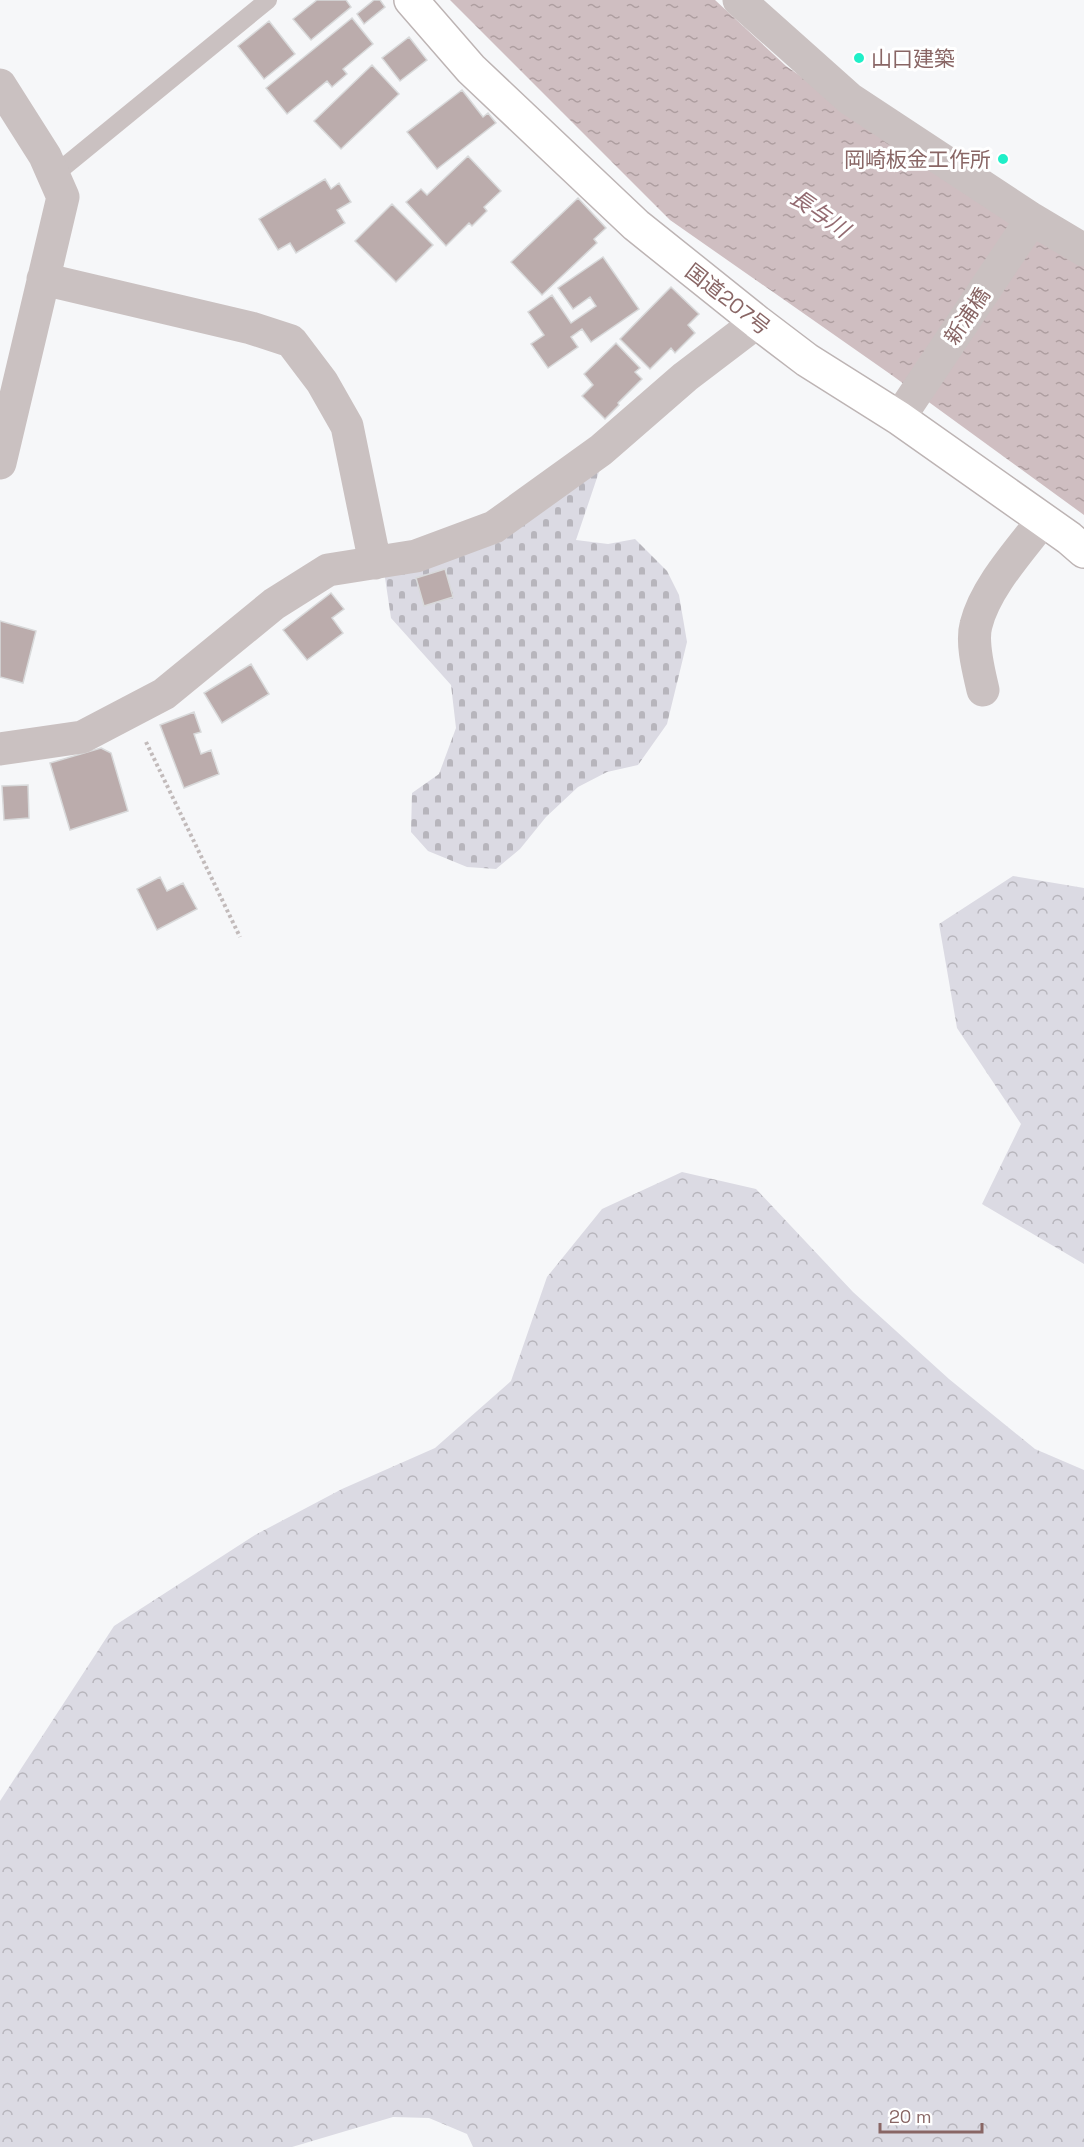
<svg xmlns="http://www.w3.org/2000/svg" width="1084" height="2147" viewBox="0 0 1084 2147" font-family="'Space Grotesk','Noto Sans JP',sans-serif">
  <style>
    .forest { fill: url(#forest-crowns) }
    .cemetery { fill: url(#cemetery-stones) }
    .water { fill: url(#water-ripples) }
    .building { fill: #bbacac; stroke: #d8d9da; stroke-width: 1.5 }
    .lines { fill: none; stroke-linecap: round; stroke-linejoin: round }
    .trunk-casing { stroke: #bdb4b4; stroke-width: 36 }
    .path { stroke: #c2bbbb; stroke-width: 4; stroke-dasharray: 3 3; stroke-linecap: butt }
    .service { stroke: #cac1c1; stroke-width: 18 }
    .minor { stroke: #cac1c1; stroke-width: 33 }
    .trunk { stroke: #fff; stroke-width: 33 }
    .poi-dot { fill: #1fefc8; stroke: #fff; stroke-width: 2 }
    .labels { text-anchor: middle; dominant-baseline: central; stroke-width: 6; stroke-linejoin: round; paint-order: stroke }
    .poi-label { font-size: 21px; fill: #896665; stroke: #fff; text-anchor: start }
    .street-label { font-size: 21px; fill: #896665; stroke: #fff }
    .water-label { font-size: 22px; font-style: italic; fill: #936b71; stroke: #fff }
  </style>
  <defs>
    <pattern id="forest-crowns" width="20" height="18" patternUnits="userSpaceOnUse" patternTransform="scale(1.5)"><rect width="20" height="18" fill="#dbdae3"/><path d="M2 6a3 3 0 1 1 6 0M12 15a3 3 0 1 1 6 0" fill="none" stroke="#b7b5bc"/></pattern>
    <pattern id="cemetery-stones" width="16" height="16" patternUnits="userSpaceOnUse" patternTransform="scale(1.5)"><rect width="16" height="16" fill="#dbdae3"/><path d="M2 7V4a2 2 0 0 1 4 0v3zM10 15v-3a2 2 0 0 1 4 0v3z" fill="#b7b5bc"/></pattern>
    <pattern id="water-ripples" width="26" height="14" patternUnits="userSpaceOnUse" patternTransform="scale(1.5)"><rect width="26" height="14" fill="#cfbec1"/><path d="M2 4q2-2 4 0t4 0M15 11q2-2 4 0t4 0" fill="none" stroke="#ae9ea0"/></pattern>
  </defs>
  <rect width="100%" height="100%" fill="#f6f7f9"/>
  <!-- forest -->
  <path class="forest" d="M1013 876 1084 888V1264L982 1204 1021 1124 957 1028 939 924Z
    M682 1172 756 1189 853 1292 949 1379 1035 1449 1084 1470V2147H473L467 2134 429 2118 393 2117 292 2147H0V1801L114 1626 255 1535 342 1489 435 1448 511 1381 547 1277 602 1209Z"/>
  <!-- cemetery -->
  <path class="cemetery" d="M602 463 576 540 608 544 635 539 667 571 679 595 687 642 667 724 638 765 607 772 578 787 546 817 520 849 496 869 467 867 428 851 411 832 412 793 439 774 456 728 451 685 391 618 384 571Z"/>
  <!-- water -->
  <path class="water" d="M450 0H715L786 66 1003 217 1084 265V515L893 376 670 220Z"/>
  <!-- building -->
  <path class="building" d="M317 0H346L351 7 311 40 293 19Z
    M374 0H380L385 7 364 24 357 14Z
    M352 18 373 44 343 69 347 74 332 87 327 81 287 114 266 88Z
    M269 21 295 54 264 79 238 46Z
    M409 37 427 60 400 81 382 58Z
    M372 65 399 94 341 149 314 121Z
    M462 90 483 117 488 113 496 123 437 169 407 132Z
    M468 156 501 191 484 207 487 211 472 226 469 223 446 246 406 202 421 189 427 195Z
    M325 179 331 189 339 183 351 202 337 210 345 223 296 253 290 243 278 250 259 219Z
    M578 198 606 228 594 239 597 243 542 295 511 262Z
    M392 204 433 245 396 282 355 241Z
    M603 257 639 309 591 342 582 329 571 337 578 347 548 368 531 344 544 335 528 312 552 295 571 323 596 306 590 297 573 309 558 288Z
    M671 287 699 314 688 325 695 333 675 353 671 348 650 369 620 339Z
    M616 343 640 368 635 372 642 379 618 403 619 405 605 419 582 396 593 385 584 374Z
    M445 569 453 597 424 606 416 578Z
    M331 593 344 609 332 618 343 633 307 660 283 630Z
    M0 621 36 631 23 683 0 677Z
    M251 664 269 694 222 723 204 693Z
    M194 712 201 732 194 734 201 754 211 750 219 774 184 788 160 725Z
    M101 748 111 753 128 811 70 830 50 763Z
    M28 785 29 818 4 820 2 786Z
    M160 877 167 891 183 883 197 909 157 930 137 889Z"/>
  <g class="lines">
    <defs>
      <path id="trunk" d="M411 0 471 69 636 225 757 322 807 360 899 418 1069 538 1084 551"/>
    </defs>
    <!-- trunk casing -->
    <use href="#trunk" class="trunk-casing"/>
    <!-- path -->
    <path class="path" d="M146 742 240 937"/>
    <!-- service -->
    <path class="service" d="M54 175 268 0"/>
    <!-- minor -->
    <path class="minor" d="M739 0 850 99 1032 219 1084 250
      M0 85 45 156 63 197 0 463
      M43 279 251 328 291 341 322 382 347 426 375 563
      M899 418 1032 219
      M983 690C979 672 971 643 976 625 985 588 1020 550 1043 520
      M0 749 82 737 164 694 274 604 328 570 416 556 494 527 601 450 685 377 757 322"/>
    <!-- trunk -->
    <use href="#trunk" class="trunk"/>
  </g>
  <!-- markers -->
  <g class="poi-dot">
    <circle cx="859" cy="58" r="6"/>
    <circle cx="1003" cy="159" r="6"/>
  </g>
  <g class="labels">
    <!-- poi labels -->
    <g class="poi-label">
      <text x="871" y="58">山口建築</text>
      <text x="991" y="159" text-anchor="end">岡崎板金工作所</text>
    </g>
    <!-- street labels -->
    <g class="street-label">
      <text transform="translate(728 299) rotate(38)">国道207号</text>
      <text transform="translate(967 316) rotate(-56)">新浦橋</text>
    </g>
    <!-- water labels -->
    <g class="water-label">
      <text transform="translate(820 213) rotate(35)">長与川</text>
    </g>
  </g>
  <!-- scale -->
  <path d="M880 2123v9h102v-9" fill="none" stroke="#896665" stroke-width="3"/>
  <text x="889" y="2123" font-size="18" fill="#896665" stroke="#ffffff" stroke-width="4.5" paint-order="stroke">20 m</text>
</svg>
